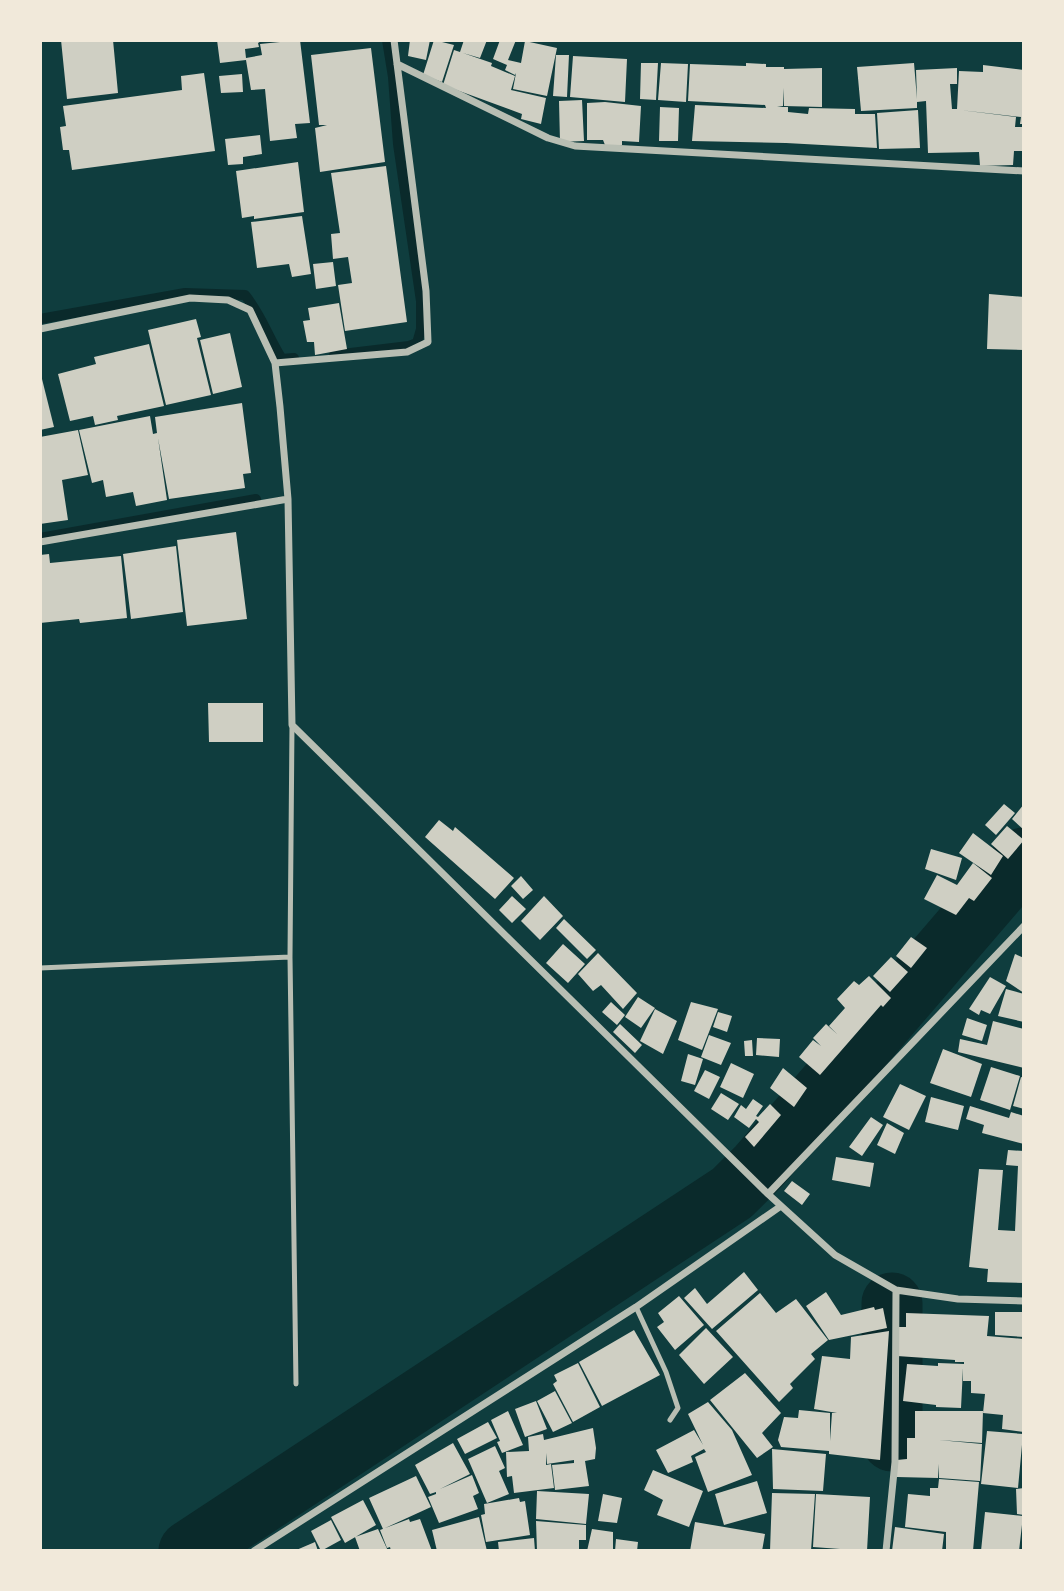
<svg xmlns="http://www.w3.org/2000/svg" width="1064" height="1591" viewBox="0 0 1064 1591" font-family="'Roboto Condensed',sans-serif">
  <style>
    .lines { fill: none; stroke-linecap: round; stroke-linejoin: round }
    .stream { stroke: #0a2a2b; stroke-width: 10 }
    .river { stroke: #0a2a2b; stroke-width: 61 }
    .building { fill: #cfcfc3 }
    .service { stroke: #b8beb3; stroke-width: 5 }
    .minor { stroke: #b8beb3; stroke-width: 7 }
  </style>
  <rect width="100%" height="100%" fill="#0f3d3e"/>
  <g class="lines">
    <!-- stream -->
    <path class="stream" d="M40 319 185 293 245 295C262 316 268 337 282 359L294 358
      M334 355 409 346 417 343 421 329V301L398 144 393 77 387 40
      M40 538 256 499"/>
    <!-- river -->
    <path class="river" d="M892 1303V1441
      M189 1551 732 1193 759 1166 1024 858"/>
  </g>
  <!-- building -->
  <path class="building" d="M61 40H113L118 93 67 99Z
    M217 40H263L258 43 259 47 245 49 246 58 262 55 260 44 300 40 310 123 295 124 297 138 270 141 265 89 251 90 246 60 220 63Z
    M410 40H430L426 60 408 56Z
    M434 40 454 45 442 82 423 75Z
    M464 40H487L480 58 463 53 492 63 491 66 515 76 511 90 546 98 541 124 521 119 522 114 443 85 454 50 460 52Z
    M500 40H516L508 60 521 63 525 41 557 48 547 96 513 89 516 73 515 75 505 70 507 65 493 59Z
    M371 48 385 162 320 172 315 128 327 125H319L311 55Z
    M556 55H569L567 97 553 96Z
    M573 56 627 59 625 102 570 97Z
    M641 63H658L656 100 640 99Z
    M661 63 688 64 686 102 658 100Z
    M746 63 766 64V67H784V69L822 68V107L784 106V88L783 106 777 107H788V112L808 114 809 108 855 109V114H875L877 148 786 143 692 141 695 105 766 108 765 105 688 101 690 64 746 66Z
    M914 63 917 99 916 70 957 68V84H950L952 109H957L959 71 983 72V65L1024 70V124H1020L1021 117 960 110 1016 117 1015 127H1024V151H1014L1013 165 980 166 979 152 928 153 926 101 917 102V108L861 111 857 67Z
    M204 73 215 151 72 170 69 150H63L60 127 66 126 63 106 182 90 181 76Z
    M242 74 243 92 221 93 219 76Z
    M582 100 584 141 560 142 559 101Z
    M605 102 641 106 639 142 622 141V145H605L603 140H587V103Z
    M660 107 679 108 678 141H659Z
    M918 110 920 148 879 149 877 113Z
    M260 135 262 154 243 157V164L228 165 225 139Z
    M298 162 304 212 254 219V216L242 218 236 171Z
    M386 166 407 322 345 331 338 285 352 283 348 257 333 259 331 234 340 233 331 173Z
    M302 216 311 274 292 277 289 264 257 268 251 222Z
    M333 262 336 286 316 289 313 264Z
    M989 294 1024 297V350L987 349Z
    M339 303 347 349 315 355 314 342H307L303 321 310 320 308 308Z
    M196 319 201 337 197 338 211 395 166 405 148 330Z
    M230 333 242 387 213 394 200 340Z
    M149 344 164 406 117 416 118 420 95 425 93 416 70 421 58 374 96 364 94 357Z
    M40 371 54 427 40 430Z
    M242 403 251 473 243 474 245 488 169 499 158 438 167 500 136 506 133 492 106 497 103 480 92 483 79 430 150 416 153 434 157 433 155 417Z
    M78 430 88 475 62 480 68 520 40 524V437Z
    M236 532 247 619 187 626 177 540Z
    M176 546 183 612 131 619 123 554Z
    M49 554 50 563 121 556 127 618 80 623 79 619 40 623V555Z
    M208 703H263V742H209Z
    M1004 804 1015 813 996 835 985 825Z
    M1024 804V830L1012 819Z
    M439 820 453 831 455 827 514 878 495 899 425 837Z
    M1007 826 1024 840 1008 859 991 844Z
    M973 833 1003 856 991 875 959 853Z
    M931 849 962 858 956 880 925 869Z
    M973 863 992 878 974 901 969 898 956 915 924 899 937 875 957 885Z
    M521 876 533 890 523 899 511 886Z
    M512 896 526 909 512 923 499 910Z
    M544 896 563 916 540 940 521 921Z
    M564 919 596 950 587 959 556 928Z
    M911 937 927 948 911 968 896 956Z
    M563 944 585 964 568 983 546 963Z
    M598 953 637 993 623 1009 601 985 593 991 578 974Z
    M1015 954 1024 958V993L1006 981Z
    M891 957 908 972 890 992 873 976Z
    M869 976 891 998 883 1007 881 1005 820 1075 799 1057 813 1040 821 1046 813 1038 826 1024 837 1034 829 1026 845 1008 837 999 854 981 859 985Z
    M990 977 1006 986 990 1014 981 1010 979 1015 969 1009Z
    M1006 989 1024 994V1022L998 1016Z
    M638 997 655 1008 641 1028 625 1017Z
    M611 1002 625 1015 617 1025 602 1012Z
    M691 1002 718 1009 702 1050 678 1040Z
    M655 1009 677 1021 663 1054 640 1041Z
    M718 1012 732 1016 727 1032 713 1027Z
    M967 1018 987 1025 982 1041 962 1035Z
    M993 1021 1024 1029V1068L958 1052 960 1039 987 1045Z
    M620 1024 642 1045 635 1053 613 1032Z
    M709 1035 731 1043 721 1065 701 1057Z
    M757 1038 780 1039 779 1057 756 1055Z
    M752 1040 753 1056H745L744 1041Z
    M943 1049 982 1064 971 1097 930 1083Z
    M688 1054 703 1059 695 1085 681 1081Z
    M731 1063 754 1074 743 1098 720 1087Z
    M991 1067 1020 1076 1010 1110 980 1100Z
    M783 1068 807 1088 794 1107 770 1088Z
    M705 1070 720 1077 709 1099 694 1091Z
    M1021 1077 1024 1078V1109L1013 1106Z
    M900 1084 926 1096 909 1130 883 1117Z
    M721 1093 739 1104 728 1120 711 1109Z
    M931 1097 964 1106 958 1130 925 1122Z
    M753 1099 763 1106 756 1116 758 1117 770 1104 781 1115 754 1147 745 1137 759 1122 756 1119 749 1128 734 1117 741 1105 746 1109Z
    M970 1106 1009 1118 1011 1112 1024 1116V1144L982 1133 984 1125 966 1119Z
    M871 1117 883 1125 862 1156 849 1147Z
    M887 1123 904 1133 895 1154 877 1145Z
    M1008 1150 1024 1151V1283L987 1282 988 1269 969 1267 979 1169 1003 1170 998 1230 1015 1231 1018 1166 1006 1165Z
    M836 1157 874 1163 870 1187 832 1180Z
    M792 1181 810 1194 802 1205 784 1191Z
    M744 1272 758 1290 712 1329 684 1298 695 1288 707 1304Z
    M826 1292 841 1315 874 1307 875 1310 883 1308 887 1328 829 1340 806 1306Z
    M760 1293 776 1313 796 1299 828 1340 811 1354 815 1359 790 1384 793 1388 779 1402 716 1331Z
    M679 1296 704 1325 675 1350 657 1327 664 1322 658 1313Z
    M995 1312H1024V1337L995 1335Z
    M906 1313 989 1316 987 1336 1024 1339V1432L1002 1429 1003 1415 983 1413 985 1394 971 1393V1381H963V1368L961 1408 936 1407V1405L903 1401 907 1364 938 1366V1363L964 1364V1362H955V1360L897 1356 898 1327H906Z
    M706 1328 733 1357 704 1384 679 1355Z
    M634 1330 660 1375 602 1406 579 1362Z
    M889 1331 880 1460 829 1454V1451L781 1447 778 1440 784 1417 798 1418 799 1410 830 1413V1441L832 1413H837L814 1409 822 1356 850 1359 851 1337Z
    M578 1363 600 1407 573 1422 553 1384 557 1381 554 1375Z
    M745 1373 781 1413 762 1433 773 1447 757 1458 710 1400Z
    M555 1391 572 1423 553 1432 537 1401Z
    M536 1401 547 1429 525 1437 515 1409Z
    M708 1402 732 1430 752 1475 708 1492 695 1457 706 1452 704 1449 691 1456 693 1462 668 1473 656 1450 694 1430 703 1445 688 1414Z
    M508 1411 523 1445 502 1453 497 1442 500 1441 491 1420Z
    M915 1411H983L982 1443 939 1440 982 1444 980 1481 939 1478V1464L938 1478 897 1477V1460L907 1459V1438H915Z
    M488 1422 497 1438 465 1454 457 1439Z
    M593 1428 596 1448 595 1459 585 1461 589 1486 555 1490 552 1465 574 1463V1460L547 1464 546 1453V1465L551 1464 554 1488 514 1493 512 1476 507 1477 506 1452 529 1451 528 1437 543 1434 544 1440Z
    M987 1431 1023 1434 1018 1488 981 1484Z
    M453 1443 470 1474 440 1489 472 1475 479 1493 473 1496 478 1509 439 1523 428 1497 436 1494V1492L430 1494 415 1465Z
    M495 1446 505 1468 499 1471 509 1494 487 1503 468 1459Z
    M772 1449 826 1454 823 1491 773 1489Z
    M653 1470 703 1491 689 1527 657 1515 663 1500 644 1490Z
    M416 1476 431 1507 383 1529 369 1498Z
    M939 1479 979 1482 973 1551H946V1532L905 1527 908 1494 930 1496V1488H938Z
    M757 1481 767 1513 724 1525 715 1494Z
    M1024 1488V1515L1017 1514 1016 1489Z
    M537 1491 589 1494 586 1524 536 1519Z
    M772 1493 815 1494 811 1551H770Z
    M603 1494 622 1498 617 1523 598 1521Z
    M816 1494 870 1497 867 1551 813 1547Z
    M519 1498 520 1502 525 1501 530 1535 486 1542 481 1515 485 1514 484 1504Z
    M363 1500 376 1525 345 1543 331 1517Z
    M985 1512 1023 1516 1019 1551H981Z
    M479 1517 487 1551H437L432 1530Z
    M409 1519 410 1522 420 1519 432 1551H391L390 1547 387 1548 380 1530Z
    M331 1520 341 1540 321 1551 311 1531Z
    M536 1521 586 1525V1540H579V1551H537Z
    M695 1522 765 1534 762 1551H690Z
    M895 1527 944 1534 942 1551H892Z
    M378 1529 388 1551H360L355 1537Z
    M592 1529 613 1532V1551H587Z
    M534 1538 535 1551H499L498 1542Z
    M616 1539 638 1542 637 1551H615Z
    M315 1542 318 1551H294Z"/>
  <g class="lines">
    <!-- service -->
    <path class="service" d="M292 725 290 957 296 1384
      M40 968 290 957
      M636 1307 666 1372 678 1408 670 1420"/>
    <!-- minor -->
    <path class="minor" d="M397 64 548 138 575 146 1024 171
      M40 329 190 298 228 300 250 310 275 363 280 407 288 499 292 725 768 1194 835 1255 896 1290 958 1299 1024 1301
      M275 363 407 352 428 342 426 291 394 40
      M40 542 288 499
      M768 1194 1024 926
      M254 1551 636 1307 781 1206
      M886 1551 895 1462 896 1290"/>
  </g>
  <!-- border -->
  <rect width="1064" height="1591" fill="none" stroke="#f1e9da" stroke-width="84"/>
</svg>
